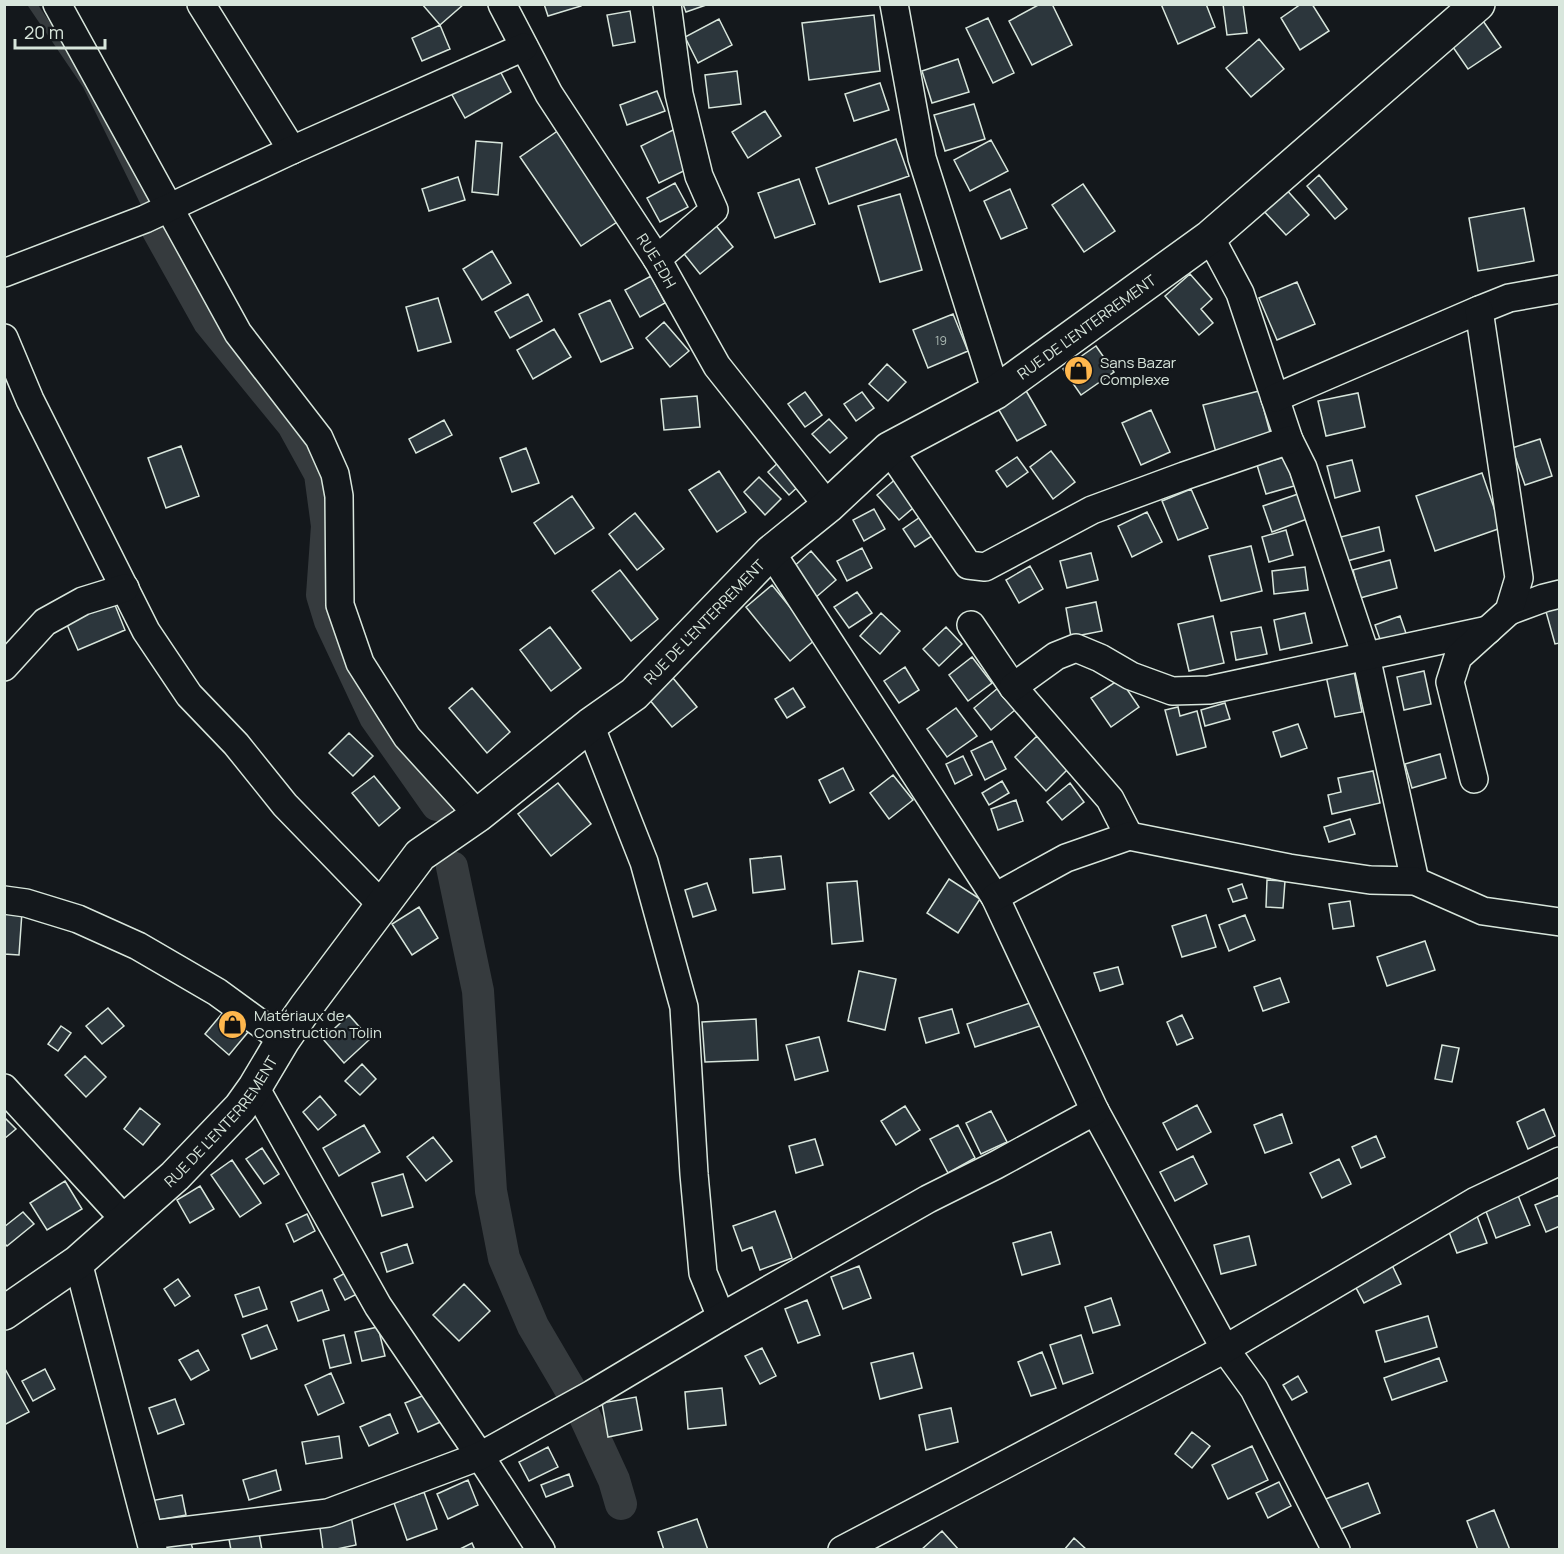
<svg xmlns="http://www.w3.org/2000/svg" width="1564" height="1554" viewBox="0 0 1564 1554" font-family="Manrope,sans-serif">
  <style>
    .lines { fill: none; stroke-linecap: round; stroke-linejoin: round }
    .stream { stroke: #363b3e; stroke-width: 9 }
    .canal { stroke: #363b3e; stroke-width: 32 }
    .building { fill: #2c363c; stroke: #d8e6dc; stroke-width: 1.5 }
    .minor-casing { stroke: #d8e6dc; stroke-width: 30 }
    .tertiary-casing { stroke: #d8e6dc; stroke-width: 36 }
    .minor { stroke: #14181c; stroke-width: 27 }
    .tertiary { stroke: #14181c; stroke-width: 33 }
    .labels { text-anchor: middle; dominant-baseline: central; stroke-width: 4.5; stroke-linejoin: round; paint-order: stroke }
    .number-label { font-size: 12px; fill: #adbab4 }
    .street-label { font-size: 15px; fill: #d8e6dc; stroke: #14181c }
    .poi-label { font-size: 15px; fill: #d8e6dc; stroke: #14181c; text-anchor: start }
  </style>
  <rect width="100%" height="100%" fill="#14181c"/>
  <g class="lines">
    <!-- stream -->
    <path class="stream" d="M32 4 87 85 146 205"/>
    <!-- canal -->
    <path class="canal" d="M157 229 209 322 293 425 320 474 327 526 322 595 330 621 375 717 437 805
      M452 867 478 991 491 1191 504 1258 533 1326 570 1389
      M585 1417 614 1480 621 1504"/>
  </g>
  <!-- building -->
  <path class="building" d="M422 4H464L440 25Z
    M544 4H581V6L548 16Z
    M683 4H709L686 12Z
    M1040 4H1052L1072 45 1032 65 1009 21Z
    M1161 4H1206L1215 27 1178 44Z
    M1223 4H1243L1247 33 1227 35Z
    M1301 4H1312L1329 31 1300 50 1281 18Z
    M630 11 635 42 613 46 607 15Z
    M874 15 880 71 809 80 802 23Z
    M1479 15 1501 47 1468 69 1446 37Z
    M988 18 1014 73 993 83 966 28Z
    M719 19 732 45 698 63 685 37Z
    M440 25 450 49 422 61 412 38Z
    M1259 39 1284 69 1251 97 1226 68Z
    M958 59 969 92 932 103 922 71Z
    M498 67 511 92 465 118 451 93Z
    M737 71 741 104 709 108 705 75Z
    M880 83 889 110 854 121 845 94Z
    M657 91 665 111 627 125 620 105Z
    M974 104 985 139 945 151 934 115Z
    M765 111 781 136 748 158 732 132Z
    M675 129 694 166 659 183 641 146Z
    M559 130 620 220 581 246 520 157Z
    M896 139 909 176 829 204 816 168Z
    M991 140 1008 171 970 191 954 160Z
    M476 141 502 143 498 195 472 192Z
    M1319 175 1347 209 1335 219 1307 186Z
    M458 177 465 200 429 211 422 189Z
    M799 179 815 224 775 238 758 193Z
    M675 183 688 207 660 222 647 198Z
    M1083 184 1115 231 1084 252 1052 205Z
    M1285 188 1309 215 1286 235 1262 209Z
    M1010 189 1027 228 1001 239 984 201Z
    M900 194 922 270 880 282 858 206Z
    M1524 208 1534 261 1478 271 1469 218Z
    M714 223 733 247 700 274 681 250Z
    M492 251 511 283 482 300 463 269Z
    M1190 274 1212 299 1201 309 1213 323 1199 335 1165 296Z
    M651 276 665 303 640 317 625 290Z
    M1297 282 1315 324 1277 340 1259 298Z
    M528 294 542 321 510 338 495 312Z
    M438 298 451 342 418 351 406 307Z
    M610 300 633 348 601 362 579 314Z
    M953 314 968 351 928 368 913 330Z
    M664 322 689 351 670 367 646 338Z
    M554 329 571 357 533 379 517 350Z
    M1096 346 1114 372 1081 395 1063 369Z
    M887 364 906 382 888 401 869 384Z
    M1025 389 1046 425 1017 441 996 405Z
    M1259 391 1272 440 1217 456 1203 405Z
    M805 392 822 415 805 427 788 404Z
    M862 392 874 408 856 421 844 404Z
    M1358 393 1365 427 1326 436 1318 401Z
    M697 396 700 427 664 430 661 399Z
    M1151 410 1170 452 1141 465 1122 423Z
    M829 419 847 438 830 453 812 434Z
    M444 420 452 435 416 453 409 439Z
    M1540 439 1552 476 1525 485 1512 448Z
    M181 446 199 496 166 508 148 458Z
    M526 448 539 483 512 492 500 458Z
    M1051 451 1075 482 1053 499 1030 467Z
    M1017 457 1028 472 1007 487 996 471Z
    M1285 457 1294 486 1266 494 1257 465Z
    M781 460 802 483 789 495 768 472Z
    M1352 460 1360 491 1335 498 1327 466Z
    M719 471 746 512 717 532 689 490Z
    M1482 473 1501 528 1435 551 1416 496Z
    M759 477 781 499 765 515 744 492Z
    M898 477 919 503 899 520 877 495Z
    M1191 489 1208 528 1178 540 1162 501Z
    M1298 494 1307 519 1272 532 1263 506Z
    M572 496 594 528 555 554 534 523Z
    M874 509 885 529 864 541 853 520Z
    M1147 512 1162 542 1132 557 1118 526Z
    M635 513 664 549 637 570 609 534Z
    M923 515 935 534 915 547 903 529Z
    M1379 527 1384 551 1347 561 1341 537Z
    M1286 530 1293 555 1269 562 1262 537Z
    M1251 546 1262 591 1221 601 1209 556Z
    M862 548 872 568 847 581 837 561Z
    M811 551 836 580 815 598 790 570Z
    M1091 553 1098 580 1067 588 1060 561Z
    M1390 560 1397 588 1360 598 1353 570Z
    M1030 566 1043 589 1019 603 1006 580Z
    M1305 567 1308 590 1274 594 1272 571Z
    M620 570 658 619 631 641 592 591Z
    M772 585 816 639 790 661 746 607Z
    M857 592 872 613 849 628 834 607Z
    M113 600 125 630 78 650 65 620Z
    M1096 602 1102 631 1071 637 1066 608Z
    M1560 604V643L1555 644 1545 608Z
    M881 613 900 631 880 654 860 636Z
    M1305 613 1312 643 1280 650 1274 620Z
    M1213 616 1224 663 1189 671 1178 624Z
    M1400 616 1408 639 1383 648 1375 625Z
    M550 627 581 668 551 691 520 650Z
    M946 627 962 644 939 666 923 649Z
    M1261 627 1267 654 1236 660 1231 632Z
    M972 657 992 683 968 701 949 675Z
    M905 667 919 690 899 703 884 681Z
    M1354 671 1362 712 1335 717 1326 676Z
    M1424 671 1431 704 1404 710 1397 677Z
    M668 672 697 707 672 727 644 693Z
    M1120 679 1139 707 1111 727 1091 698Z
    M472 688 510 732 487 753 449 708Z
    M793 688 805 707 787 718 775 699Z
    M998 688 1015 710 991 730 974 708Z
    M1225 703 1230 719 1205 726 1201 710Z
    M1178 707 1180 716 1197 711 1206 747 1177 755 1165 710Z
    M956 708 977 736 947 757 927 729Z
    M1298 724 1307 748 1281 757 1273 732Z
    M349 733 373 756 353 776 329 753Z
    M1037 736 1068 769 1046 791 1015 757Z
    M992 741 1006 769 985 780 971 751Z
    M1440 754 1446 778 1412 788 1405 764Z
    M963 756 972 775 955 784 946 764Z
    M843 768 854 790 830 803 819 780Z
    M1373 771 1380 803 1332 814 1328 795 1341 792 1338 778Z
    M893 775 913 800 889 819 870 793Z
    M374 776 400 808 379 826 352 793Z
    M1002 781 1009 793 989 805 982 793Z
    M558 783 591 824 551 856 518 814Z
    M1070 783 1084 802 1062 820 1047 802Z
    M1016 800 1023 821 998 830 991 809Z
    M1350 819 1355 834 1329 842 1324 827Z
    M781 856 785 889 753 893 750 859Z
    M949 879 980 899 958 933 927 913Z
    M1267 880 1285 881 1283 908 1266 907Z
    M857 881 863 941 832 944 827 883Z
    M707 883 716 910 693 917 685 890Z
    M1242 884 1247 898 1233 902 1228 889Z
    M1350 901 1354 926 1333 929 1329 904Z
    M419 907 438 938 412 955 392 924Z
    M4 910 22 912 19 955 4 954Z
    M1206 915 1216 947 1182 957 1172 926Z
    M1245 915 1255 940 1229 951 1219 925Z
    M1425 941 1435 970 1387 986 1377 957Z
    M1118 967 1123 984 1100 991 1094 973Z
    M859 971 896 979 885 1030 848 1021Z
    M1280 978 1289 1002 1263 1011 1254 987Z
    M1036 1001 1043 1025 975 1047 967 1024Z
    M108 1008 124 1026 102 1044 86 1026Z
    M952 1009 959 1033 926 1043 919 1018Z
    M225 1010 249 1031 229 1055 205 1034Z
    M349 1015 370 1039 344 1063 323 1039Z
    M1182 1015 1193 1038 1177 1045 1167 1022Z
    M756 1019 758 1060 705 1062 702 1022Z
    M61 1026 71 1033 58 1051 48 1044Z
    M819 1037 828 1071 795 1080 786 1045Z
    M1442 1045 1459 1048 1452 1082 1435 1079Z
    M85 1056 106 1077 86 1097 65 1075Z
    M362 1064 376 1079 360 1095 345 1081Z
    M320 1096 336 1115 318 1130 303 1112Z
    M1197 1105 1211 1132 1177 1150 1163 1123Z
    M905 1106 920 1130 896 1145 881 1121Z
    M140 1108 160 1124 143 1145 124 1129Z
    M1544 1109 1555 1136 1528 1149 1517 1122Z
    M991 1111 1007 1142 981 1154 966 1123Z
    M1282 1114 1292 1143 1265 1153 1254 1125Z
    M4 1117 16 1129 4 1139Z
    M364 1125 380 1152 339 1176 323 1148Z
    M958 1125 975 1158 948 1173 930 1139Z
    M1376 1136 1385 1157 1361 1168 1352 1147Z
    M433 1137 452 1161 426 1181 407 1157Z
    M815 1139 823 1165 796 1173 789 1146Z
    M262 1148 279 1174 264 1184 246 1159Z
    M1193 1156 1207 1184 1175 1201 1160 1172Z
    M1339 1159 1351 1184 1322 1198 1310 1173Z
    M232 1160 261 1203 240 1217 211 1175Z
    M403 1174 413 1207 382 1216 372 1183Z
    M65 1181 82 1209 47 1230 30 1203Z
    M200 1186 214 1209 190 1223 177 1200Z
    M1517 1193 1530 1225 1496 1238 1484 1206Z
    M1559 1195 1560 1226 1546 1232 1535 1205Z
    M775 1211 792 1258 760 1270 752 1247 742 1251 733 1226Z
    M23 1212 34 1224 7 1246 4 1243V1227Z
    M307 1214 315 1231 294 1242 286 1224Z
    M1477 1216 1487 1243 1457 1253 1447 1227Z
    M1051 1232 1060 1264 1022 1275 1013 1243Z
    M1249 1236 1256 1265 1221 1274 1214 1245Z
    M407 1244 413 1263 387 1272 381 1253Z
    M1391 1263 1401 1284 1364 1303 1353 1282Z
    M859 1266 871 1298 843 1309 831 1277Z
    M349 1271 361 1292 345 1300 334 1279Z
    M178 1279 190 1296 175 1306 164 1289Z
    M464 1284 490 1311 459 1341 433 1315Z
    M259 1287 267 1309 243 1317 235 1295Z
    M322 1290 329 1310 298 1321 291 1302Z
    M1111 1298 1120 1325 1093 1333 1085 1307Z
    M807 1300 820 1335 798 1343 785 1309Z
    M1428 1316 1437 1347 1385 1362 1376 1331Z
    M267 1325 277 1349 251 1359 242 1335Z
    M378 1327 385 1356 362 1361 355 1332Z
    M344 1335 351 1363 330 1368 323 1340Z
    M1081 1335 1093 1373 1063 1384 1050 1345Z
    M762 1348 776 1376 760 1384 745 1356Z
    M198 1350 209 1370 191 1380 179 1360Z
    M1042 1352 1056 1388 1031 1396 1018 1362Z
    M913 1353 922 1388 880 1399 871 1363Z
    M1439 1358 1447 1381 1392 1400 1384 1378Z
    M4 1367 29 1412 4 1425Z
    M45 1369 55 1389 33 1401 22 1381Z
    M331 1373 344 1403 318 1415 305 1385Z
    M1298 1376 1307 1392 1292 1400 1283 1385Z
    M722 1388 726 1425 688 1429 685 1392Z
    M432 1392 445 1420 418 1432 405 1403Z
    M636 1397 642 1430 608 1437 602 1403Z
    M175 1399 184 1424 158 1434 149 1408Z
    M951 1408 958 1442 926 1450 919 1415Z
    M390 1414 398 1433 369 1446 360 1427Z
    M1192 1432 1210 1446 1192 1468 1175 1454Z
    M339 1436 342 1458 306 1464 302 1442Z
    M1252 1446 1268 1480 1228 1499 1212 1465Z
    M548 1447 558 1467 529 1481 519 1462Z
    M276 1470 281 1490 249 1500 243 1480Z
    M569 1474 573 1486 546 1497 541 1485Z
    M468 1480 478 1505 448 1519 437 1494Z
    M1279 1482 1291 1506 1268 1518 1256 1493Z
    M1368 1483 1380 1513 1336 1531 1323 1500Z
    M424 1492 437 1529 407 1540 394 1503Z
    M182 1495 186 1515 153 1521 150 1501Z
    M1494 1510 1510 1550H1478L1467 1521Z
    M351 1515 356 1545 332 1550H323L319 1521Z
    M697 1519 708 1550H664L658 1532Z
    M258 1528 262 1550H231L228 1534Z
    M942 1531 959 1550H921Z
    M189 1536 193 1550H165L164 1543Z
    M1074 1538 1087 1550H1064Z
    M472 1543 475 1550H458Z"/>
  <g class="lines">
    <defs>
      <g id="minor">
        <path d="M57 4 238 333 319 438 335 474 339 496 340 605 360 663 407 737 478 815"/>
        <path d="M201 4 292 150"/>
        <path id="s1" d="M502 4 549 94 657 259 717 366 828 506"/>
        <path d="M894 4 922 158 996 392"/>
        <path d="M1210 237 1240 293 1289 440 1303 468 1366 656 1415 881"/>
        <path d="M657 259 714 210 699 176 679 94 667 4"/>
        <path d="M4 273 145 219 292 150 524 47"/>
        <path d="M4 338 30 400 146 631 189 695 236 744 285 805 382 905"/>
        <path d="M1275 398 1479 310 1509 298 1560 289"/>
        <path d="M889 449 968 565 985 567 1092 510 1184 476 1289 440"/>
        <path d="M771 552 995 897 1095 1111 1225 1349 1254 1389 1336 1550"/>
        <path d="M1509 611 1544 598 1560 594"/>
        <path d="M971 625 1013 687 1110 799 1129 836"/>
        <path d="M4 667 45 622 83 601 125 588"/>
        <path d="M1013 687 1056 656 1076 648 1100 658 1131 676 1172 691 1209 690 1488 630"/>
        <path d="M590 725 644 862 684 1007 694 1174 703 1273 721 1317"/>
        <path d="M1474 779 1450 682 1458 657 1509 611 1519 578 1479 310"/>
        <path d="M995 897 1066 858 1129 836 1289 868 1370 880 1415 881 1483 911 1560 922"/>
        <path d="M4 900 26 903 78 919 138 946 217 992 283 1040"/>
        <path d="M255 1087 378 1306 480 1456 541 1550"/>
        <path d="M4 1088 125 1220"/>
        <path d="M78 1262 153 1550"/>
        <path d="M150 1535 328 1513 480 1456 592 1394 721 1317 928 1199 996 1165 1095 1111"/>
        <path d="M842 1550 1225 1349 1476 1201 1560 1161"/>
      </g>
      <g id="tertiary">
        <path id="s2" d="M4 1313 78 1262 175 1176 240 1108 255 1087 283 1040 306 1007 420 855 478 815 590 725 634 694 771 552 828 506 889 449 996 392 1210 237 1478 4"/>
      </g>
    </defs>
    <!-- minor casing -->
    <use href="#minor" class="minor-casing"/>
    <!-- tertiary casing -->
    <use href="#tertiary" class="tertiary-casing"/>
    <!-- minor -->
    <use href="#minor" class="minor"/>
    <!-- tertiary -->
    <use href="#tertiary" class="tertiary"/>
  </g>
  <!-- icons -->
  <defs>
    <symbol id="shop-disc" viewBox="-11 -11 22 22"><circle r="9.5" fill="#ffb74d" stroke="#14181c"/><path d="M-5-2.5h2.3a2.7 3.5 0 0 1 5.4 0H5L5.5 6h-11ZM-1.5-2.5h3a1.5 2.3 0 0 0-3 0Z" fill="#111"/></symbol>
  </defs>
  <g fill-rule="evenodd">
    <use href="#shop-disc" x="1062" y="354" width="33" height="33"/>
    <use href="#shop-disc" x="216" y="1008" width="33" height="33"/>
  </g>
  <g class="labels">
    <!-- number labels -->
    <g class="number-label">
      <text x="941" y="340">19</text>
    </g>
    <!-- street labels -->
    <g class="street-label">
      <text stroke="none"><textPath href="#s1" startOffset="300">RUE EDH</textPath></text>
      <text stroke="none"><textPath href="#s2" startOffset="1479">RUE DE L'ENTERREMENT</textPath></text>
      <text stroke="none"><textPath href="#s2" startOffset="993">RUE DE L'ENTERREMENT</textPath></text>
      <text stroke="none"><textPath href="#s2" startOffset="291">RUE DE L'ENTERREMENT</textPath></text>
    </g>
    <!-- poi labels -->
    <g class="poi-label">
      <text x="1100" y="362">Sans Bazar<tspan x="1100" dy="17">Complexe</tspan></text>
      <text x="254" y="1015">Matériaux de<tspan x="254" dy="17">Construction Tolin</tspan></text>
    </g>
  </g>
  <!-- border -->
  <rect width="1564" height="1554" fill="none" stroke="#d8e6dc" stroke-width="12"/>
  <!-- scale -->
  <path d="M15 39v9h90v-9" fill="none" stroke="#d8e6dc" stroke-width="3"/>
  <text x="24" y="39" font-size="18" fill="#d8e6dc" stroke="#14181c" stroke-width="4.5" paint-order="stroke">20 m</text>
</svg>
